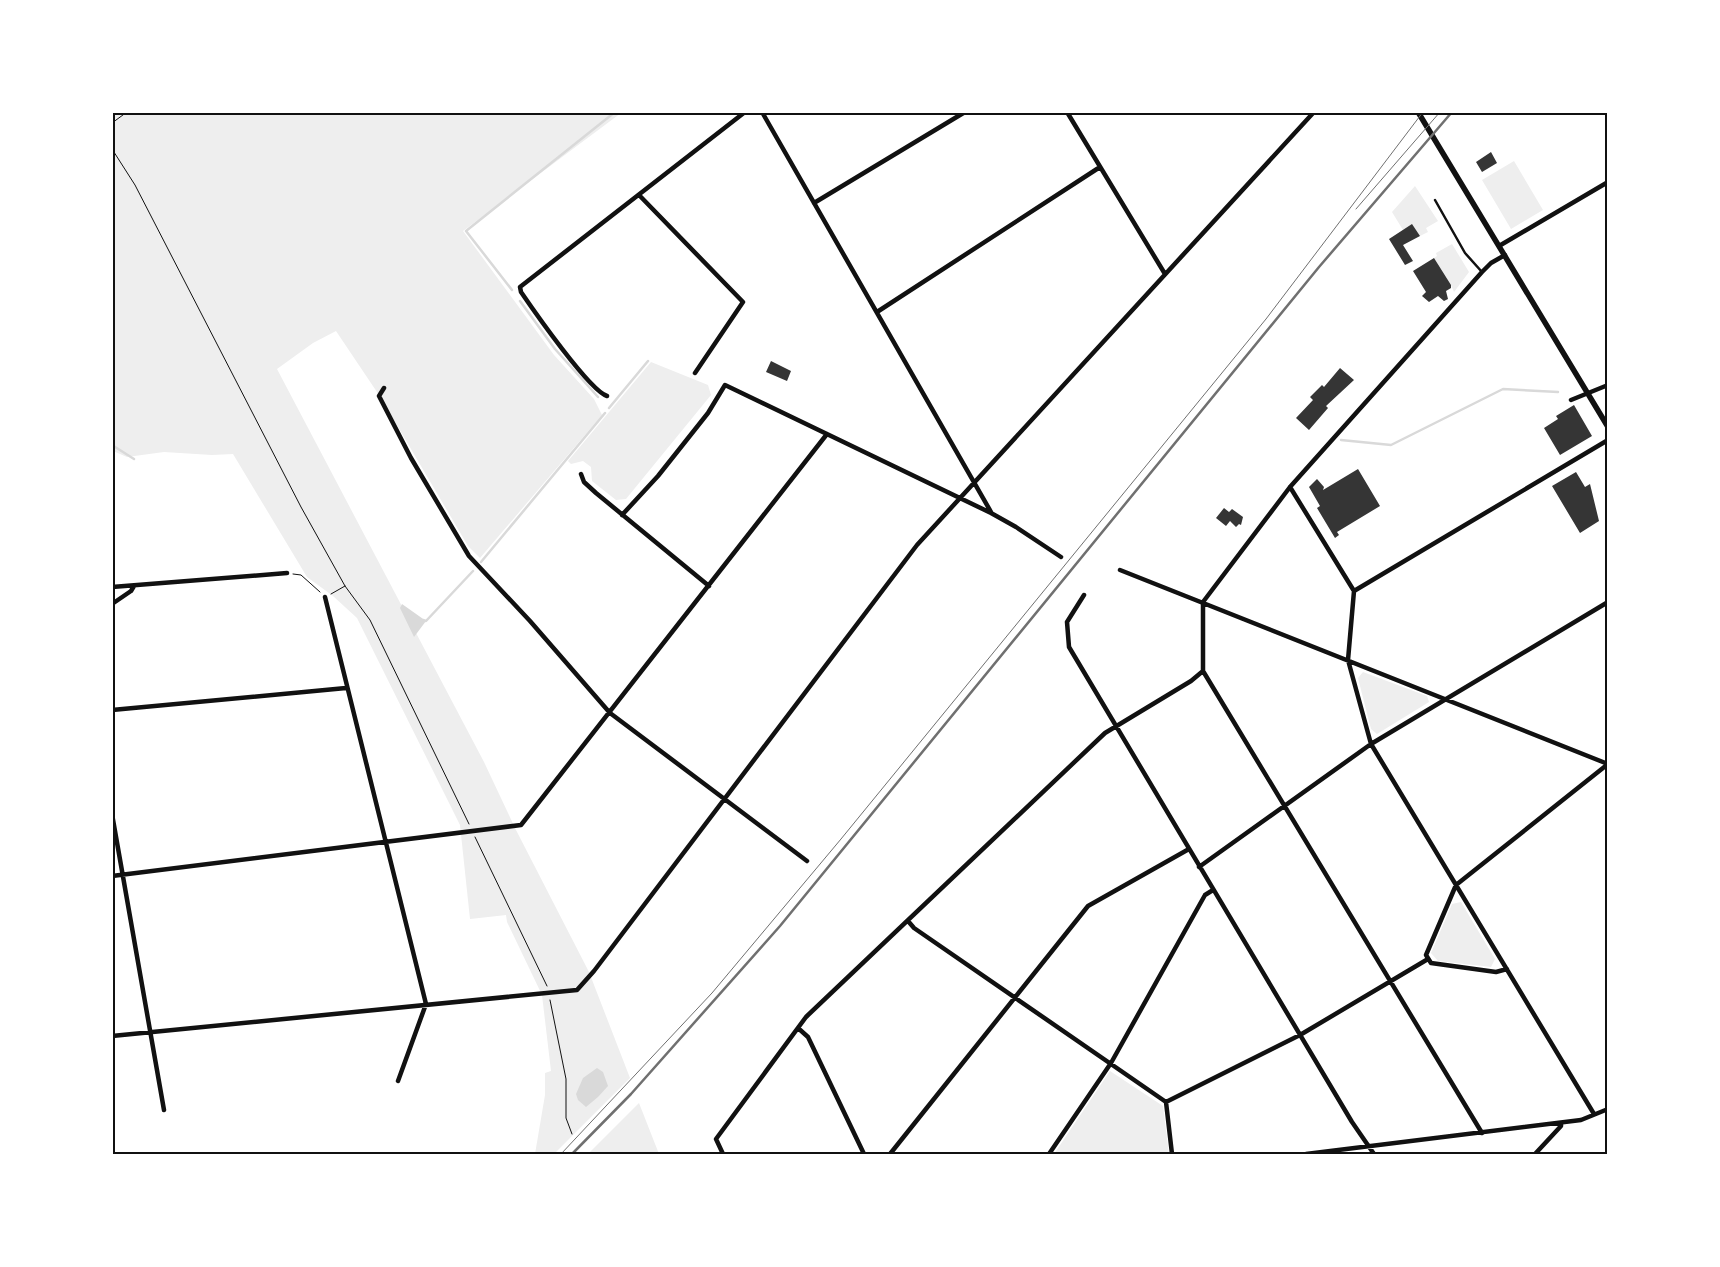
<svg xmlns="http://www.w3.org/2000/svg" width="1720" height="1267" viewBox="0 0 1720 1267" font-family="'PT Sans',sans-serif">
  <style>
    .green { fill: #eee }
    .water { fill: #d9d9d9 }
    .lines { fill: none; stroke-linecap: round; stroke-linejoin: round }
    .stream { stroke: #d9d9d9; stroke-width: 2.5 }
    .building { fill: #353535 }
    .path { stroke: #111; stroke-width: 1 }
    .service { stroke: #111; stroke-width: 2.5 }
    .minor { stroke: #111; stroke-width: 4.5 }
    .tertiary { stroke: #111; stroke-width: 5.5 }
    .tram { stroke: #707070; stroke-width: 1 }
    .rail { stroke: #707070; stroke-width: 2.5 }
    .neatline { fill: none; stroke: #111; stroke-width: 2 }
  </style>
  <rect width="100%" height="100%" fill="#fff"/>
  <!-- green -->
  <path class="green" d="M112 113H621L463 231 554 355 594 399 602 415 480 558 468 546 381 398 336 331 313 343 277 369 484 762 516 830 589 972 630 1078 554 1154H535L545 1095V1073L551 1071 542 995 507 922 506 915 470 919 460 825 357 618 333 596 307 577 233 454 212 455 164 452 127 457 113 451Z
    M1514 161 1543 210 1511 229 1482 180Z
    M1415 186 1438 221 1426 228 1428 232 1420 236 1412 225 1403 230 1392 212Z
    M1452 244 1469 272 1454 292 1451 285 1434 258 1437 256 1436 253Z
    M651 362 708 385 711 395 626 499 616 500 592 481 591 467 583 461 571 464 568 461Z
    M1363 672 1427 696 1429 702 1377 734 1371 729 1358 678Z
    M1461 902 1495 959 1491 967 1438 961 1431 953 1452 904Z
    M1110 1071 1163 1106 1169 1154H1054Z
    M639 1103 659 1154H588Z"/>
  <!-- water -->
  <path class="water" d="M402 604 426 621 414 637 400 608Z
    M597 1068 603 1072 608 1086 598 1097 586 1107 578 1100 576 1094 583 1078Z"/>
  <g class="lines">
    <!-- stream -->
    <path class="stream" d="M512 290 466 231 615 112
      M520 301 555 349 598 397
      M609 408 648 361
      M1341 440 1391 445 1503 389 1558 392
      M112 445 134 459
      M481 562 605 413
      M423 620 426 621 473 571"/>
  </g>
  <!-- building -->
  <path class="building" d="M1491 152 1497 163 1482 172 1476 162Z
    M1412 224 1420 236 1403 245 1413 261 1405 265 1389 239Z
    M1434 258 1451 285V288L1446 291 1448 299 1444 301 1438 296 1429 302 1422 296 1426 292 1413 271Z
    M771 361 791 371 787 381 766 372Z
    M1340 368 1354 380 1326 406 1328 408 1309 430 1296 418 1313 400 1310 397 1322 385 1324 387Z
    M1574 405 1592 436 1560 455 1544 428 1558 419 1556 416Z
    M1358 469 1380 506 1337 532 1339 535 1335 538 1317 508 1320 506 1309 487 1317 479 1324 487 1323 490Z
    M1576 472 1585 487 1590 484 1599 521 1580 533 1552 486Z
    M1224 508 1229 512 1232 509 1243 517 1241 525 1239 524 1236 527 1230 521 1226 526 1216 518Z"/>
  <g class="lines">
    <!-- path -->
    <path class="path" d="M112 123 127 112
      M112 149 135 185 301 507 345 586 370 620 469 824
      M293 574 301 575 320 592
      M331 594 345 586
      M475 837 547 986
      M550 1000 566 1079V1118L572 1134"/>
    <!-- service -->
    <path class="service" d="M1435 200 1465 253 1482 272"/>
    <!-- minor -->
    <path class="minor" d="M762 112 991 512
      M1067 112 1165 274
      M639 195 743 302 695 373
      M814 203 965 112
      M1499 246 1608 182
      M877 312 1100 167
      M384 388 379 396 411 458 469 556 530 621 610 713 807 861
      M607 396C589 390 534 311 521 292L520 287 745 112
      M1571 400 1608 385
      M581 474 584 482 596 493 709 586
      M1290 487 1354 591 1348 660 1371 744 1594 1114
      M622 515 658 476 708 413 725 385 991 513 1016 527 1061 557
      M1120 570 1608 764
      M112 587 287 573
      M1354 591 1608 440
      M1084 595 1067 622 1069 647 1352 1122 1374 1154
      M325 597 426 1004 398 1081
      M1203 602 1290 487 1482 272 1491 263 1505 255
      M112 604 131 591 134 586
      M1203 671 1482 1133
      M112 710 346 688
      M112 814 164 1110
      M1199 867 1371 744 1608 602
      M112 876 521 825 827 434
      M908 921 914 928 1166 1102 1172 1154
      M1507 969 1496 972 1431 963 1426 955 1456 885 1608 764
      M798 1028 808 1037 864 1154
      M112 1036 577 990 594 971 917 545 1314 112
      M1166 1102 1300 1035 1428 959
      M723 1154 716 1139 806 1017 1105 733 1191 681 1203 671V602
      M890 1154 1088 906 1189 849
      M1049 1154 1111 1063 1205 895 1213 890
      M1306 1154 1581 1120 1608 1109
      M1535 1154 1561 1126V1123"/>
    <!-- tertiary -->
    <path class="tertiary" d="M1418 112 1608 427"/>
    <!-- tram -->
    <path class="tram" d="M1356 209 1440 112
      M561 1154 712 993 841 839 1266 319 1423 112"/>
    <!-- rail -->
    <path class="rail" d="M572 1154 631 1094 780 926 1319 267 1452 112"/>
  </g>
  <!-- border -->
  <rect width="1720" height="1267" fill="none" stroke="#ffffff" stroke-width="228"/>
  <rect x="114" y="114" width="1492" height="1039" class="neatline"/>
</svg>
